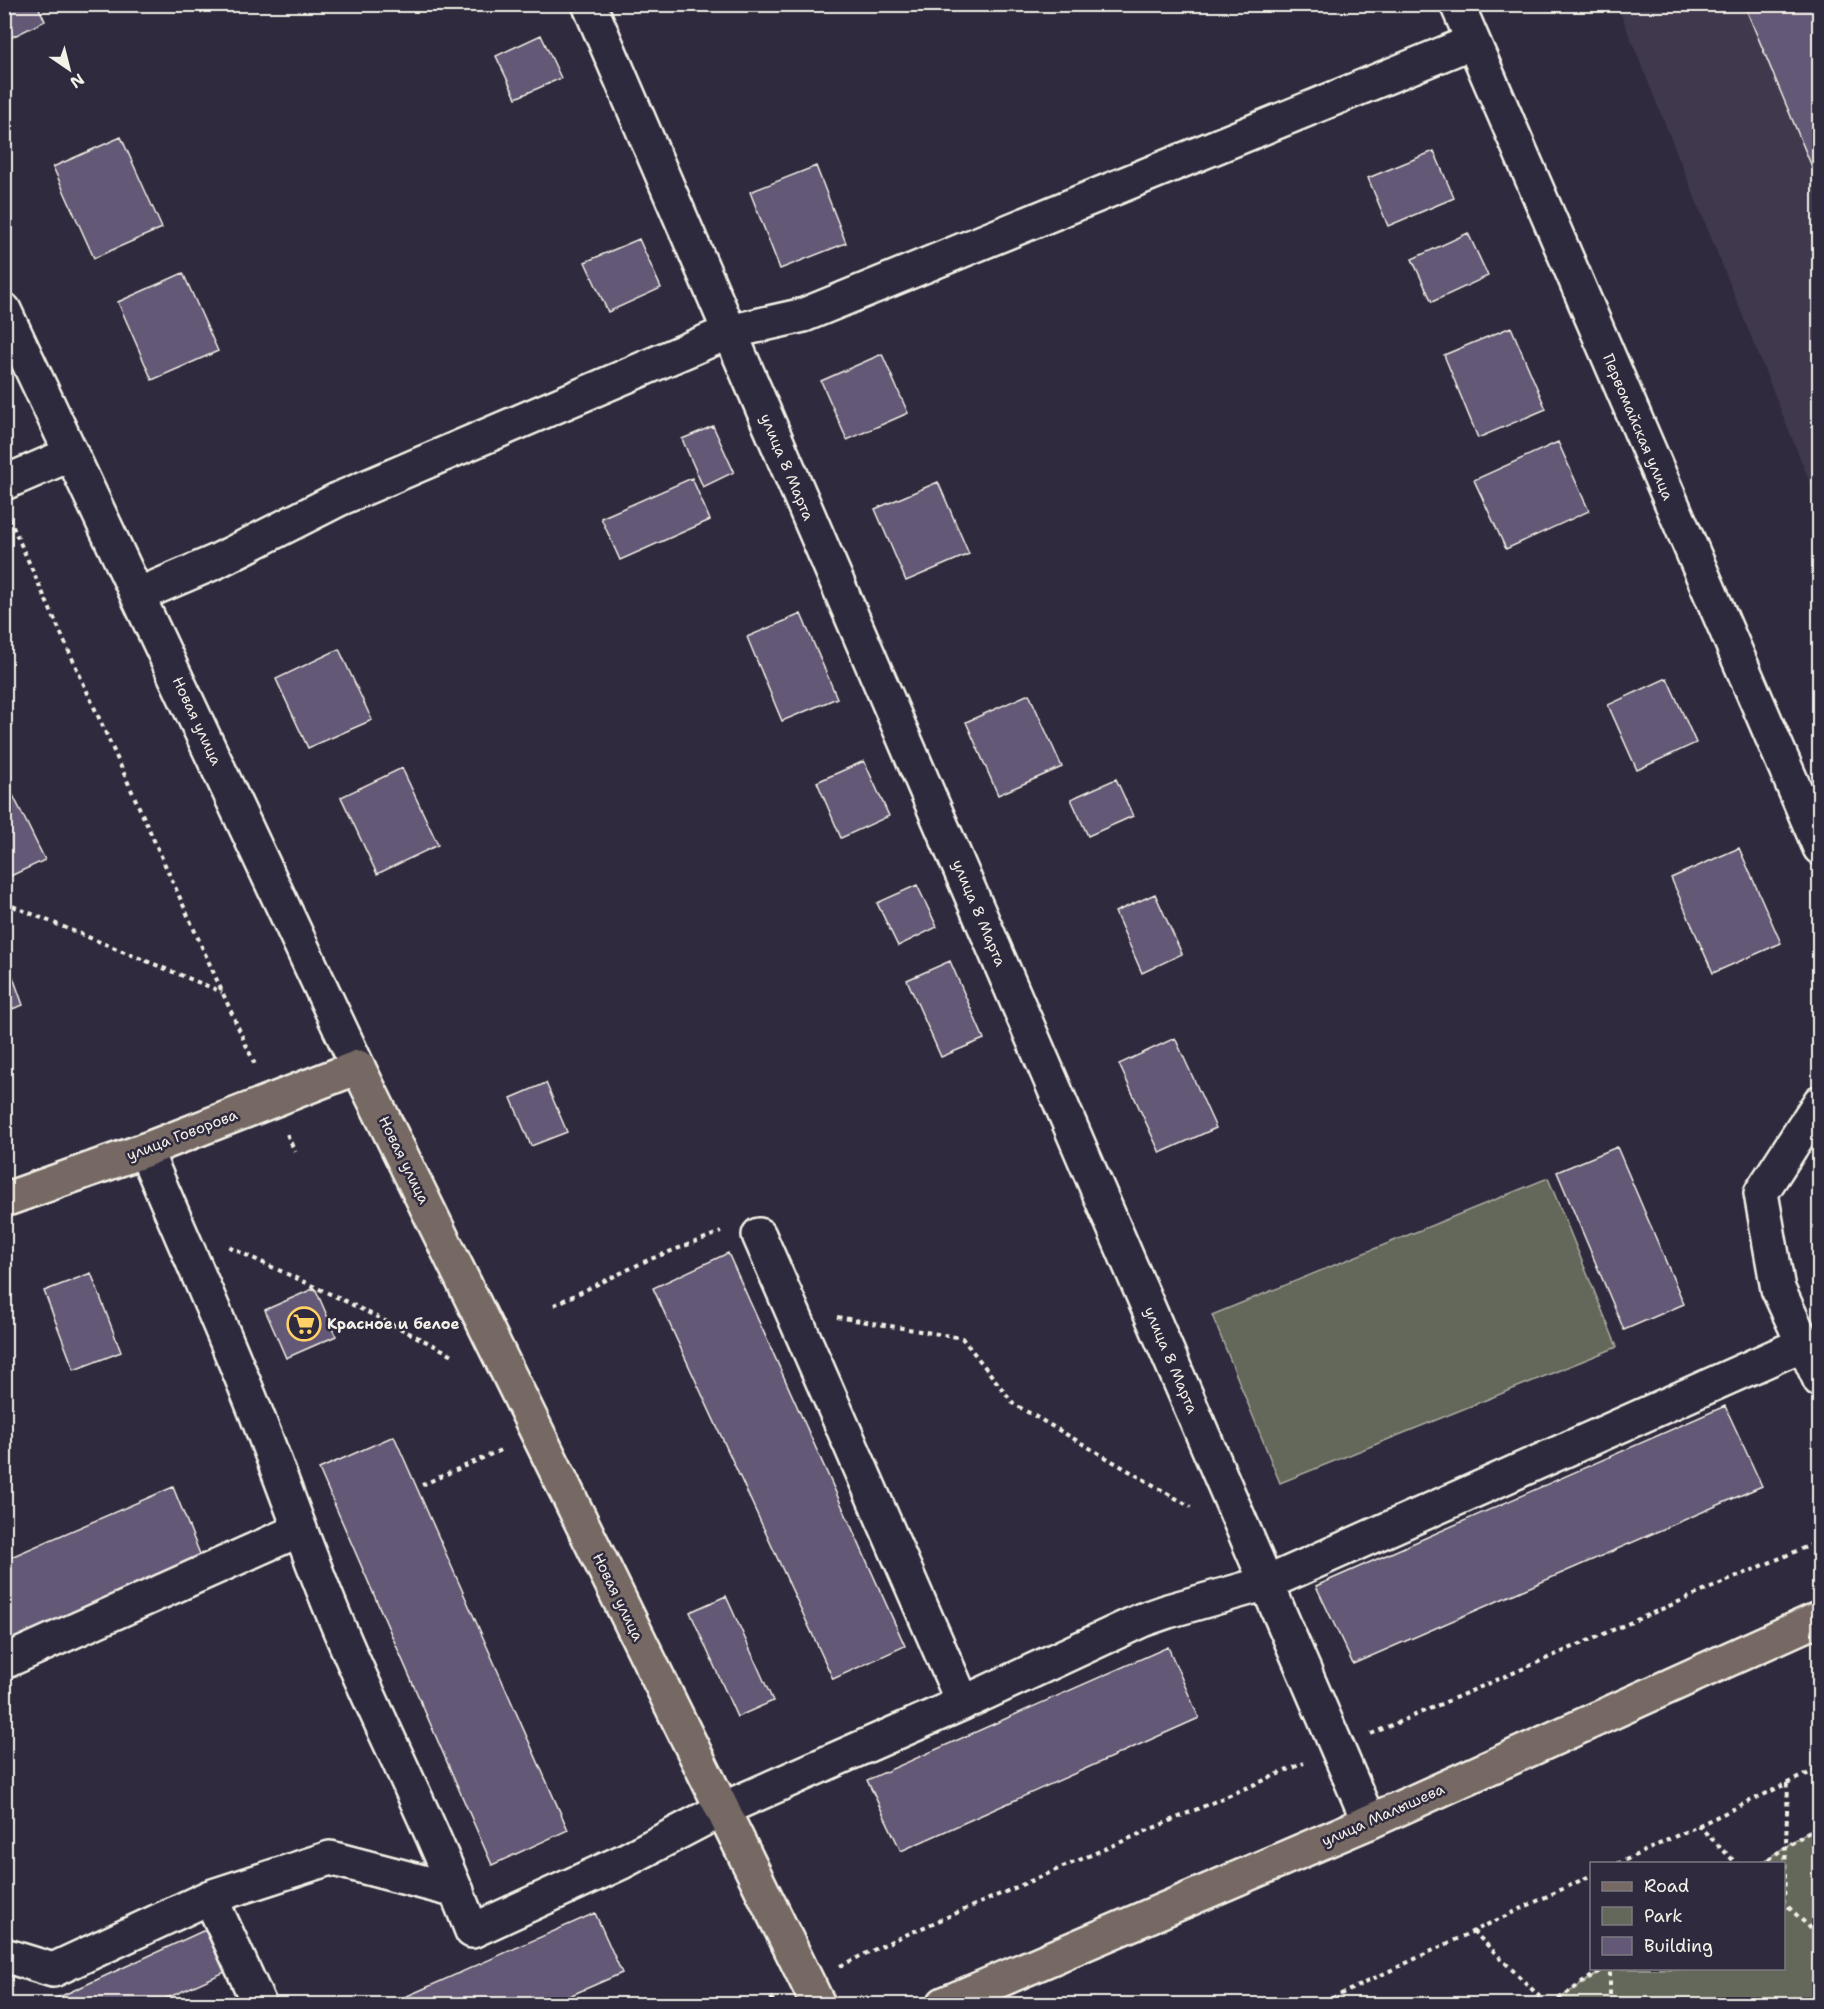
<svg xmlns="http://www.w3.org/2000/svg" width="1824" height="2009" viewBox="0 0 1824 2009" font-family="'Shantell Sans',sans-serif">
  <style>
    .built { fill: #3f384e }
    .green { fill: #63685a; stroke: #acaca1; stroke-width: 1.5 }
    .building { fill: #635875; stroke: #f4f1e8; stroke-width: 1.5 }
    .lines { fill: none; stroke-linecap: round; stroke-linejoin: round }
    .minor-casing { stroke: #f4f1e8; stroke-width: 38 }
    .major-casing { stroke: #f4f1e8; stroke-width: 38 }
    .path { stroke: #f4f1e8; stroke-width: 4; stroke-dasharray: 4.5 4.5; stroke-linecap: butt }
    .minor { stroke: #2f2a3d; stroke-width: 33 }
    .major { stroke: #766964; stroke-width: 33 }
    .labels { text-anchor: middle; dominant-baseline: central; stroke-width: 5; stroke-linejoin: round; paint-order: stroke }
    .street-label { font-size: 15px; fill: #f4f1e8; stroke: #2f2a3d }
    .poi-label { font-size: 15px; font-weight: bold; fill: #f4f1e8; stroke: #2f2a3d; text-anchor: start }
  </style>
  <rect width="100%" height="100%" fill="#2f2a3d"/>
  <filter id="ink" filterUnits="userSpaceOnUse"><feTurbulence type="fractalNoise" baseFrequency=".0167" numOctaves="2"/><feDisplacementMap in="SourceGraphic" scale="12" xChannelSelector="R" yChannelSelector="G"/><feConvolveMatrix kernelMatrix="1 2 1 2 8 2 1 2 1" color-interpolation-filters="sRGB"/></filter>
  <g filter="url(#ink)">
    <!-- built -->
    <path class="built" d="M1617 5H1819V505Z"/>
    <!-- green -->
    <path class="green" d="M1548 1178 1617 1347 1280 1483 1212 1315Z
      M1819 1824V2004H1551L1604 1969 1784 1968V1864L1761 1863Z"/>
    <!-- building -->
    <path class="building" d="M4 4H37L45 21 4 41Z
      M1744 4H1820V186Z
      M541 35 561 78 516 98 496 56Z
      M121 137 162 228 94 258 53 167Z
      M1434 151 1454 198 1388 226 1368 178Z
      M816 166 846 243 780 269 750 192Z
      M1468 233 1488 276 1432 302 1412 259Z
      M639 239 661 288 608 312 585 262Z
      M183 273 218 351 152 380 118 302Z
      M1511 327 1546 409 1478 438 1444 355Z
      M882 354 908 413 847 440 821 381Z
      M713 426 734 472 703 487 682 439Z
      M1558 442 1589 511 1506 549 1474 480Z
      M692 478 710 520 620 560 601 518Z
      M938 482 969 554 906 581 875 509Z
      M801 614 837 698 782 721 747 637Z
      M339 649 372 720 308 748 276 679Z
      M1667 678 1696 743 1637 770 1608 705Z
      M1029 694 1062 767 998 795 966 722Z
      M864 761 889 816 841 838 817 782Z
      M402 768 438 845 377 874 341 797Z
      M4 777 45 860 4 879Z
      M1116 779 1133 816 1088 836 1071 799Z
      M1739 848 1781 943 1713 973 1671 878Z
      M917 885 937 927 898 946 877 903Z
      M1155 894 1182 954 1142 973 1115 912Z
      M4 952 23 1005 4 1012Z
      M950 961 984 1039 941 1057 907 980Z
      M1175 1038 1216 1128 1160 1153 1119 1064Z
      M546 1083 567 1132 531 1146 511 1098Z
      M1617 1147 1684 1304 1624 1330 1557 1172Z
      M728 1253 905 1646 833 1679 653 1288Z
      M91 1273 121 1352 74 1370 44 1291Z
      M315 1288 336 1336 286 1358 265 1310Z
      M1725 1406 1762 1486 1353 1664 1316 1586Z
      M394 1436 568 1830 492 1865 319 1469Z
      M173 1487 202 1559 4 1645V1560Z
      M726 1596 773 1701 737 1717 690 1612Z
      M1168 1647 1199 1718 901 1851 867 1780Z
      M595 1913 622 1973 551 2004H389Z
      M205 1930 225 1972 154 2004H44Z"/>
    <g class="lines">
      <defs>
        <path id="minor" d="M589 4 1369 1822
          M1457 4 1820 848
          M4 310 358 1067
          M4 483 71 454
          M138 595 215 562 339 499 729 332 804 315 1472 42
          M1820 1102 1761 1193 1778 1289 1820 1380
          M145 1150C182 1237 221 1325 256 1413 284 1485 309 1557 339 1628 382 1730 433 1828 472 1931L622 1862 723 1809 963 1703 759 1235
          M4 1662 299 1530
          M972 1699 1142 1620 1168 1611 1267 1583 1803 1344
          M4 1955 53 1970 210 1897
          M259 2004 210 1897 330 1858 457 1891"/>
        <path id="major" d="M4 1200 145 1150 358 1067 818 2004
          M944 2004 1369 1822 1820 1618"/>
      </defs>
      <!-- minor casing -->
      <use href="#minor" class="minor-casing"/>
      <!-- major casing -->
      <use href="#major" class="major-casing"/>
      <!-- path -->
      <path class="path" d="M9 518 256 1067
        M4 904 10 905 222 992
        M287 1134 295 1152
        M229 1247 343 1300 453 1355
        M554 1305 648 1260 721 1232
        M837 1317 962 1338 1014 1404 1191 1507
        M422 1485 503 1449
        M1371 1734 1820 1541
        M1788 1783 1784 1903 1820 1937
        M1698 1825 1737 1864
        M1617 1864 1820 1768
        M1761 1864 1820 1824
        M1473 1931 1547 2004
        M840 1966 894 1940 1304 1763
        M762 2004 774 1998
        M1262 2004 1275 1999 1322 2003 1592 1875
        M1551 2004 1604 1968
        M1610 2004V1968"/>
      <!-- minor -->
      <use href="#minor" class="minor"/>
      <!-- major -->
      <use href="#major" class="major"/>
    </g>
  </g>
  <!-- icons -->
  <defs>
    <symbol id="supermarket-ring" viewBox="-11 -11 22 22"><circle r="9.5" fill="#2f2a3d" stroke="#ffd166" stroke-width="1.5"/><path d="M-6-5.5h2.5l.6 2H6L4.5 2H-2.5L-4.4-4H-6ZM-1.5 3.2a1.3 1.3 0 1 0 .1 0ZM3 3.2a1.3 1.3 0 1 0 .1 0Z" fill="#ffd166"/></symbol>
  </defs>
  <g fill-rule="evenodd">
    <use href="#supermarket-ring" x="285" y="1305" width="38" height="38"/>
  </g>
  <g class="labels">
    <!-- street labels -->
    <g class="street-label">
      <text transform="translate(1638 427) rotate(67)">Первомайская улица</text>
      <text transform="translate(787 467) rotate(67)">улица 8 Марта</text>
      <text transform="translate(197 721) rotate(65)">Новая улица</text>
      <text transform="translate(979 913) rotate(67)">улица 8 Марта</text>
      <text transform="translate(182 1135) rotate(-21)">улица Говорова</text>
      <text transform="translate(404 1160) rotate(64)">Новая улица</text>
      <text transform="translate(1171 1360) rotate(67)">улица 8 Марта</text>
      <text transform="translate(618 1597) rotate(64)">Новая улица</text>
      <text transform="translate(1383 1815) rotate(-24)">улица Малышева</text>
    </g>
    <!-- poi labels -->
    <g class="poi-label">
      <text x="327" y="1324">Красное и белое</text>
    </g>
  </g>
  <!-- margin -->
  <rect width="1824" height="2009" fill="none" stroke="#2f2a3d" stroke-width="24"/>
  <rect x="12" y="12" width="1800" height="1985" fill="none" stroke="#f4f1e8" stroke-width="2" filter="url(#ink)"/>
  <!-- legend -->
  <rect x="1590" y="1862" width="195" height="108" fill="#2f2a3d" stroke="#7e7a81" stroke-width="1.5"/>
  <rect x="1602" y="1882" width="30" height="9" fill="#766964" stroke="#7e7a81" stroke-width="1.5"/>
  <text x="1644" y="1892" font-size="18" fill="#f4f1e8">Road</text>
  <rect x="1602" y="1907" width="30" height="18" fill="#63685a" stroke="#7e7a81" stroke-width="1.5"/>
  <text x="1644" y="1922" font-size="18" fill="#f4f1e8">Park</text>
  <rect x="1602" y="1937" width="30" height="18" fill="#635875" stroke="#7e7a81" stroke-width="1.5"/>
  <text x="1644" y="1952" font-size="18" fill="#f4f1e8">Building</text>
  <!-- north arrow -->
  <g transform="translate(69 69) rotate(145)" stroke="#2f2a3d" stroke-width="4.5" paint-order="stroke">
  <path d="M0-4.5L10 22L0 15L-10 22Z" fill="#f4f1e8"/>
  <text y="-9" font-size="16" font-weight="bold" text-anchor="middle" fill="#f4f1e8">N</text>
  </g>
</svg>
